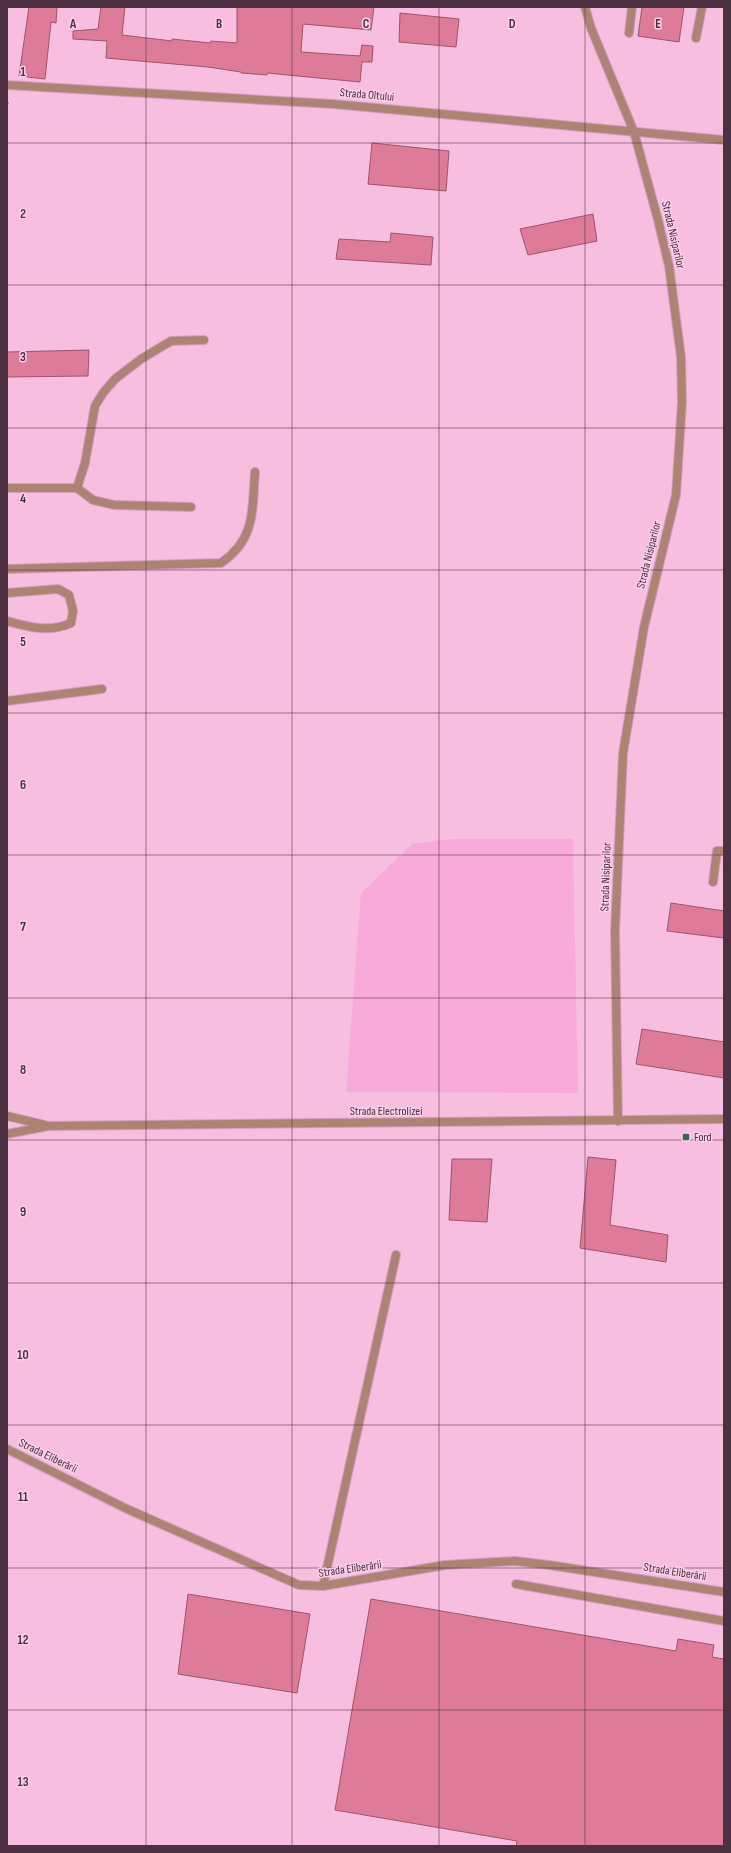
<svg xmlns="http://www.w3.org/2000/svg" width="731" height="1853" viewBox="0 0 731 1853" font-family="'Sofia Sans Condensed',sans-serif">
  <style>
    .built { fill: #f8abdb }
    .building { fill: #de7b99; stroke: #9d556b }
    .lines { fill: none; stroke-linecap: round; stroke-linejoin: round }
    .service-casing { stroke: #d29fbd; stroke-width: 10 }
    .minor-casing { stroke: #d29fbd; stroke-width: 10 }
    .tertiary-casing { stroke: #d29fbd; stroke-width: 10 }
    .path { stroke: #9d738d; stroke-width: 2.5; stroke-dasharray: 2 2; stroke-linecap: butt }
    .service { stroke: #ad8474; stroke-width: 8 }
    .minor { stroke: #ad8474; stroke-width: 8 }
    .tertiary { stroke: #ad8474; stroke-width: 8 }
    .grid { fill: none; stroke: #4d3042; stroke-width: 1; stroke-opacity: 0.55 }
    .poi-dot { fill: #336a51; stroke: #fbd0ea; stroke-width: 1.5 }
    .labels { text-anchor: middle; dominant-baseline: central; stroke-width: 3; stroke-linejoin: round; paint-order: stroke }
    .street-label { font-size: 12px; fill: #4d3042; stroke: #fbd0ea }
    .poi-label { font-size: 12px; fill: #4d3042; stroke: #fbd0ea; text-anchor: start }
    .grid-label { font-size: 13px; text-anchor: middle; font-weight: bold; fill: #4d3042; stroke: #fbd0ea; stroke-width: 3; stroke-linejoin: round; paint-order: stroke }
  </style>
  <rect width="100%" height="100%" fill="#f7bee0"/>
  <!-- built -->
  <path class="built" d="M451 839H573L578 1093 346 1092 361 893 412 844Z"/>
  <!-- building -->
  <path class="building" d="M29 7H57L56 23 51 22 45 79 19 76Z
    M101 7H125L122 35 172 41V39L210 43 211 41 237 43V7H374L371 30 303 24 301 52 360 56 362 45 373 46 372 62H362L360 82 267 73V75L241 73V72L208 67 106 58 107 41 73 39V31L98 29Z
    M642 7H684L679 42 638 36Z
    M400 13 459 19 456 47 399 42Z
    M372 143 449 151 446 191 368 184Z
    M593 214 597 241 528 255 520 229Z
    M391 233 433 237 431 265 336 259 339 239 390 242Z
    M89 350 88 376 7 377V352Z
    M671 903 724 911V938L667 931Z
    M642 1029 724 1042V1078L636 1064Z
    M588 1157 616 1160 610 1225 668 1235 666 1262 580 1248Z
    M452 1159H492L487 1222 449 1220Z
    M188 1594 310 1614 297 1693 178 1674Z
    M371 1599 676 1651 678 1639 714 1645 712 1657 724 1659V1846H516L517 1841 335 1810Z"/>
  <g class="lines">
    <defs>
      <path id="service" d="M629 33 632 7
        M696 38 702 7
        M7 488H77L93 500 114 505 191 507
        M77 488 85 463 95 406 103 393 115 379 141 359 171 341 204 340
        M7 569 221 563C256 539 252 510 255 472
        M7 593 58 589 69 595 73 611 71 623C49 633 29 627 7 621
        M7 701 102 689
        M713 882 717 851H724
        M516 1584 724 1621
        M323 1586 396 1255"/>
      <path id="minor" d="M585 7 591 28 634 132 658 220 669 266 681 357 682 402 676 495 644 627 623 753 615 931 618 1121
        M7 85 333 104 724 140
        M7 1449 127 1509 299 1585 323 1586 445 1565 515 1561 549 1565 724 1592"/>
      <path id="tertiary" d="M7 1116 45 1125
        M7 1134 48 1126 724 1119"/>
    </defs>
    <!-- service casing -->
    <use href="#service" class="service-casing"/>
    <!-- minor casing -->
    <use href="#minor" class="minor-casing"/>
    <!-- tertiary casing -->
    <use href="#tertiary" class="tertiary-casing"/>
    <!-- path -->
    <path class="path" d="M7 104 8 102"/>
    <!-- service -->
    <use href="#service" class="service"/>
    <!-- minor -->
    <use href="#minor" class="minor"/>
    <!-- tertiary -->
    <use href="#tertiary" class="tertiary"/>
  </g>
  <!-- grid -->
  <path class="grid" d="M146 7V1846M292 7V1846M439 7V1846M585 7V1846M7 143H724M7 285H724M7 428H724M7 570H724M7 713H724M7 855H724M7 998H724M7 1140H724M7 1283H724M7 1425H724M7 1568H724M7 1710H724"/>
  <!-- markers -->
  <rect class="poi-dot" x="682" y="1133" width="8" height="8" rx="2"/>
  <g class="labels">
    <!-- street labels -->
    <g class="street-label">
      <text transform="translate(367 95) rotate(5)">Strada Oltului</text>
      <text transform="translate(673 235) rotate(77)">Strada Nisiparilor</text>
      <text transform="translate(649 555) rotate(-76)">Strada Nisiparilor</text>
      <text transform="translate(606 877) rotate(-88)">Strada Nisiparilor</text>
      <text x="386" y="1111">Strada Electrolizei</text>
      <text transform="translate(48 1456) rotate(26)">Strada Eliberării</text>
      <text transform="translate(350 1569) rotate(-8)">Strada Eliberării</text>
      <text transform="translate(675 1572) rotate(9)">Strada Eliberării</text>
    </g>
    <!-- poi labels -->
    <g class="poi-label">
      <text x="694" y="1137">Ford</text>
    </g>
  </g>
  <g class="grid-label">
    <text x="73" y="28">A</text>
    <text x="219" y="28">B</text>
    <text x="366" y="28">C</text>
    <text x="512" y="28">D</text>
    <text x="658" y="28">E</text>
    <text x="23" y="76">1</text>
    <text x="23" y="218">2</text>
    <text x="23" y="361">3</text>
    <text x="23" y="503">4</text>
    <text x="23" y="646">5</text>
    <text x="23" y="789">6</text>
    <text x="23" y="931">7</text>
    <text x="23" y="1074">8</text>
    <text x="23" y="1216">9</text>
    <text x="23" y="1359">10</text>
    <text x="23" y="1501">11</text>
    <text x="23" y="1644">12</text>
    <text x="23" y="1786">13</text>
  </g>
  <!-- border -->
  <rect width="731" height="1853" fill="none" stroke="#4d3042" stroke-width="16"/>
</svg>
